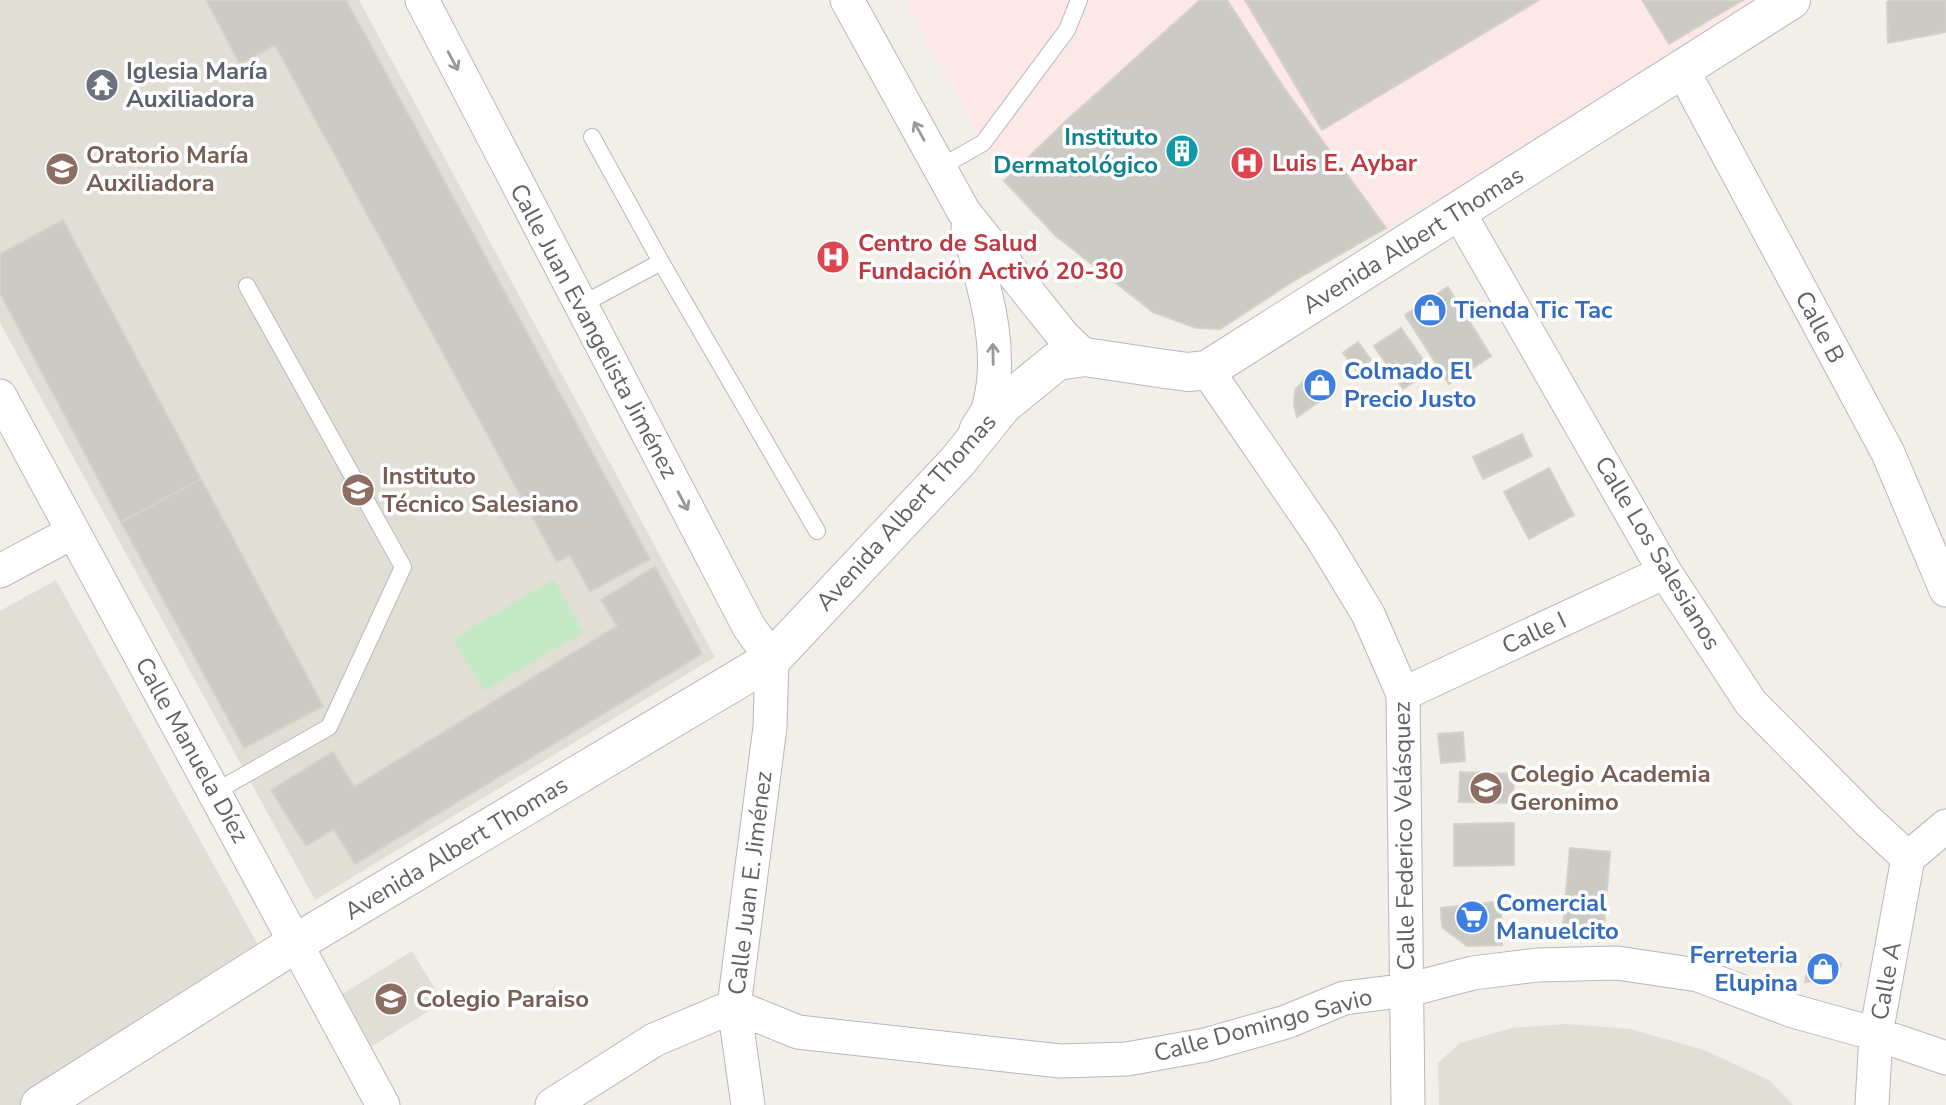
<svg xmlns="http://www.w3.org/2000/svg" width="1946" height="1105" viewBox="0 0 1946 1105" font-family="'Nunito Sans',sans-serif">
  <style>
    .education { fill: #e1ded6 }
    .medical { fill: #fce8e6 }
    .green { fill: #c5e8c5 }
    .building { fill: #cccac5; stroke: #d6d1c6; stroke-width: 2 }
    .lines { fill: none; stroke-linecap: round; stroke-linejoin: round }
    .lane-casing { stroke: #b5b8bc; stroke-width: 18 }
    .street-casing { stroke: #b5b8bc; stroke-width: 35 }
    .secondary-casing { stroke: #b6babf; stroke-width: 40 }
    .lane { stroke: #fff; stroke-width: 16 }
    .street { stroke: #fff; stroke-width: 33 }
    .secondary { stroke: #fff; stroke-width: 38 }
    .oneway { stroke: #979a9d }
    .labels { text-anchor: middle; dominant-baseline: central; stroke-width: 7; stroke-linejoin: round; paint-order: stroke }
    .worship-label { font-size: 24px; font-weight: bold; fill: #5b616d; stroke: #fff; text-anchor: start }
    .culture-label { font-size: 24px; font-weight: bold; fill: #0d838f; stroke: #fff; text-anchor: end }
    .education-label { font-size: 24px; font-weight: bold; fill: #785e54; stroke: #fff; text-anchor: start }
    .health-label { font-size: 24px; font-weight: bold; fill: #be3a42; stroke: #fff; text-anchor: start }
    .street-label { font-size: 24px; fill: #5f6368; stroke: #fff }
    .shop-label { font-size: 24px; font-weight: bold; fill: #366cbe; stroke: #fff; text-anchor: start }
  </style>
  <rect width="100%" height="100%" fill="#f1efe8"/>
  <!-- education -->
  <path class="education" d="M0 0H359L715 657 315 900 0 323Z
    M56 580 273 972 53 1105H0V611Z
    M412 951 443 1002 371 1047 339 996Z
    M1566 1024 1630 1029 1704 1050 1769 1080 1793 1105H1439L1438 1063 1460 1043 1512 1028Z"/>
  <!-- medical -->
  <path class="medical" d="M905 0H1765L1531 146 1292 282 1220 329 1153 312 1056 236 1004 181Z"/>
  <!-- green -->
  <path class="green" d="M553 579 584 632 484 691 453 639Z"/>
  <!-- building -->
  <path class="building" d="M206 0H346L650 559 590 592 570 555 557 562 275 45 240 64Z
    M1200 0H1227L1284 88 1386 228 1292 282 1220 329 1196 328 1153 312 1056 236 1004 181 1066 121Z
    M1245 0H1539L1322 130Z
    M1642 0H1743L1669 44Z
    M1891 0H1946V32L1888 43 1887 2Z
    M63 220 201 479 121 522 0 293V254Z
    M1448 287 1491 356 1449 384 1405 315Z
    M1401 328 1431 371 1403 389 1374 346Z
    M1358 342 1371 360 1356 370 1343 353Z
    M1320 368 1336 390 1320 401 1304 380Z
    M1304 380 1320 401 1297 417 1294 405 1295 390Z
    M1522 434 1532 456 1483 479 1473 457Z
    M1549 468 1574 515 1529 539 1504 492Z
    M201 479 323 706 244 748 121 522Z
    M655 567 702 654 355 864 334 829 306 846 271 790 333 752 354 787 617 626 601 600Z
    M1463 732 1465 761 1441 763 1438 734Z
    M1460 772 1514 774 1513 803 1459 802Z
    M1514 823V865L1454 866V824Z
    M1570 848 1610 852 1604 928 1563 925Z
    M1501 901 1502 945 1467 946 1442 927 1441 908Z
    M1810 957 1841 964 1837 975 1832 978 1805 982Z"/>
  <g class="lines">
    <defs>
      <path id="lane" d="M592 137 661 262 817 531
        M939 168 983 143 1067 30 1079 0
        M581 305 661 262
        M215 792 329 727 403 567 247 286"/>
      <path id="street" d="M422 0 749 627 772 659 770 727 734 1006 748 1105
        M847 0 964 212 1064 337 1085 357
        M1682 69 1888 453 1946 590
        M1458 211 1665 572 1751 703 1867 820 1908 858
        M968 228C983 284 1005 347 989 406 987 414 980 422 976 430
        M1207 370 1322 538 1368 614 1403 694 1408 1105
        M0 396 383 1105
        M0 571 73 532
        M1403 694 1665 572
        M1908 858 1946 826
        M552 1105 654 1040 734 1006 798 1032 1060 1061 1127 1059 1205 1045 1286 1022 1344 998 1408 990 1473 973 1538 965 1617 963 1698 975 1793 1011 1876 1034 1946 1058
        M1872 1105 1876 1034 1908 858"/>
      <path id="secondary" d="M40 1105 296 943 772 659 957 462 1003 405 1057 361 1085 357 1165 369 1188 372 1207 370 1791 0"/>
    </defs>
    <!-- lane casing -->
    <use href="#lane" class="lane-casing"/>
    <!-- street casing -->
    <use href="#street" class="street-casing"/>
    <!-- secondary casing -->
    <use href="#secondary" class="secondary-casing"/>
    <!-- lane -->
    <use href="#lane" class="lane"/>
    <!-- street -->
    <use href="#street" class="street"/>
    <!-- secondary -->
    <use href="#secondary" class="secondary"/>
  </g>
  <!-- one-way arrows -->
  <defs><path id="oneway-shaft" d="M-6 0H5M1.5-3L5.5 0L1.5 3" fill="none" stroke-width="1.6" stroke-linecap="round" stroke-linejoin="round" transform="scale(1.75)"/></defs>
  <g class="oneway">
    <use href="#oneway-shaft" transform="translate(453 61) rotate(62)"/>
    <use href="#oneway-shaft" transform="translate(919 131) rotate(-119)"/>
    <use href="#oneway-shaft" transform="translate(993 354) rotate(-91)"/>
    <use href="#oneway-shaft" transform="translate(683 501) rotate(62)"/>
  </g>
  <!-- icons -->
  <defs>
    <symbol id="temple-disc" viewBox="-11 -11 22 22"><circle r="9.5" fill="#6b7280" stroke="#fff"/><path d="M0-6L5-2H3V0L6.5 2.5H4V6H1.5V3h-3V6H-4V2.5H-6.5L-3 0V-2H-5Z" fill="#fff"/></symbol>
    <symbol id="building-disc" viewBox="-11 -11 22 22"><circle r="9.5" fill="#0f9aa8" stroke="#fff"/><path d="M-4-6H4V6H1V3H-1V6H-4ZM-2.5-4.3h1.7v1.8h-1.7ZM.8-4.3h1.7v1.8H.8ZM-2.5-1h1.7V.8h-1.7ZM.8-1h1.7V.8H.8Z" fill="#fff"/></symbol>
    <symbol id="hospital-disc" viewBox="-11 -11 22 22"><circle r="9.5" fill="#e0444e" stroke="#fff"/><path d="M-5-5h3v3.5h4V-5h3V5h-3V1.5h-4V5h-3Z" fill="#fff"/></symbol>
    <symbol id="school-disc" viewBox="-11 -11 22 22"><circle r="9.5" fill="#8d6e63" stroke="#fff"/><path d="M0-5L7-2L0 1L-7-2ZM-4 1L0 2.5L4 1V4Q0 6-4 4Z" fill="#fff"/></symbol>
    <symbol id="shop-disc" viewBox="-11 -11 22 22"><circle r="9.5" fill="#3f7fe0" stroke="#fff"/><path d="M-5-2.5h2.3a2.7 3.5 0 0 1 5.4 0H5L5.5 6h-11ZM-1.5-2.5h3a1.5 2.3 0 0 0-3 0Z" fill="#fff"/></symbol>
    <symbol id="supermarket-disc" viewBox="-11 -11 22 22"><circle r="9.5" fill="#3f7fe0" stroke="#fff"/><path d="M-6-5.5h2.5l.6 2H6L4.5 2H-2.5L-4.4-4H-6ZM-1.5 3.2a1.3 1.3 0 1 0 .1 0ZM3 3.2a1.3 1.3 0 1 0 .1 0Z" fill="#fff"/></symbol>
  </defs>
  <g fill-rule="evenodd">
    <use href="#temple-disc" x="83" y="66" width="38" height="38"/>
    <use href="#building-disc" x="1163" y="132" width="38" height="38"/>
    <use href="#hospital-disc" x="1228" y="144" width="38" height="38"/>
    <use href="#school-disc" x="43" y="150" width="38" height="38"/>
    <use href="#hospital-disc" x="814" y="238" width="38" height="38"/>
    <use href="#shop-disc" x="1411" y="291" width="38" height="38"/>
    <use href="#shop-disc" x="1301" y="366" width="38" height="38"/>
    <use href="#school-disc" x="339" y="471" width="38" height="38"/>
    <use href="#school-disc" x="1467" y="769" width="38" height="38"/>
    <use href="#supermarket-disc" x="1453" y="898" width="38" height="38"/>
    <use href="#shop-disc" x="1804" y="950" width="38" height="38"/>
    <use href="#school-disc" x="372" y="980" width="38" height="38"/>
  </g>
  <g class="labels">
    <!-- worship labels -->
    <g class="worship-label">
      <text x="126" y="71">Iglesia María<tspan x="126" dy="28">Auxiliadora</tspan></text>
    </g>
    <!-- culture labels -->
    <g class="culture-label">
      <text x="1158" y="137">Instituto<tspan x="1158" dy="28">Dermatológico</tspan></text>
    </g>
    <!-- education labels -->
    <g class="education-label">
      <text x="86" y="155">Oratorio María<tspan x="86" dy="28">Auxiliadora</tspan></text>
      <text x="382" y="476">Instituto<tspan x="382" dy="28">Técnico Salesiano</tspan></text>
      <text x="1510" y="774">Colegio Academia<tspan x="1510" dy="28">Geronimo</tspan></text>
      <text x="416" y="999">Colegio Paraiso</text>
    </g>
    <!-- health labels -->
    <g class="health-label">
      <text x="1272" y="163">Luis E. Aybar</text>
      <text x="858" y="243">Centro de Salud<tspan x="858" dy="28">Fundación Activó 20-30</tspan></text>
    </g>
    <!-- street labels -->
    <g class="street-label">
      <text transform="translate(1413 240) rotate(-32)">Avenida Albert Thomas</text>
      <text transform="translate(1820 327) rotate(62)">Calle B</text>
      <text transform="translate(594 331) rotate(62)">Calle Juan Evangelista Jiménez</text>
      <text transform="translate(906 512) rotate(-48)">Avenida Albert Thomas</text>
      <text transform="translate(1658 553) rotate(59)">Calle Los Salesianos</text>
      <text transform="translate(1534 633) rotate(-25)">Calle I</text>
      <text transform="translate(192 750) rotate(61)">Calle Manuela Díez</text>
      <text transform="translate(1404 836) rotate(-91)">Calle Federico Velásquez</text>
      <text transform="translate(456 848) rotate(-31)">Avenida Albert Thomas</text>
      <text transform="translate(750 883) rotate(-83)">Calle Juan E. Jiménez</text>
      <text transform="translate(1886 981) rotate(-80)">Calle A</text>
      <text transform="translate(1263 1025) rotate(-15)">Calle Domingo Savio</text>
    </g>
    <!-- shop labels -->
    <g class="shop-label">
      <text x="1454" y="310">Tienda Tic Tac</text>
      <text x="1344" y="371">Colmado El<tspan x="1344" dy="28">Precio Justo</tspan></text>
      <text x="1496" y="903">Comercial<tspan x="1496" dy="28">Manuelcito</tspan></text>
      <text x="1798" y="955" text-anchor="end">Ferreteria<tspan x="1798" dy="28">Elupina</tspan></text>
    </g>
  </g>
</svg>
